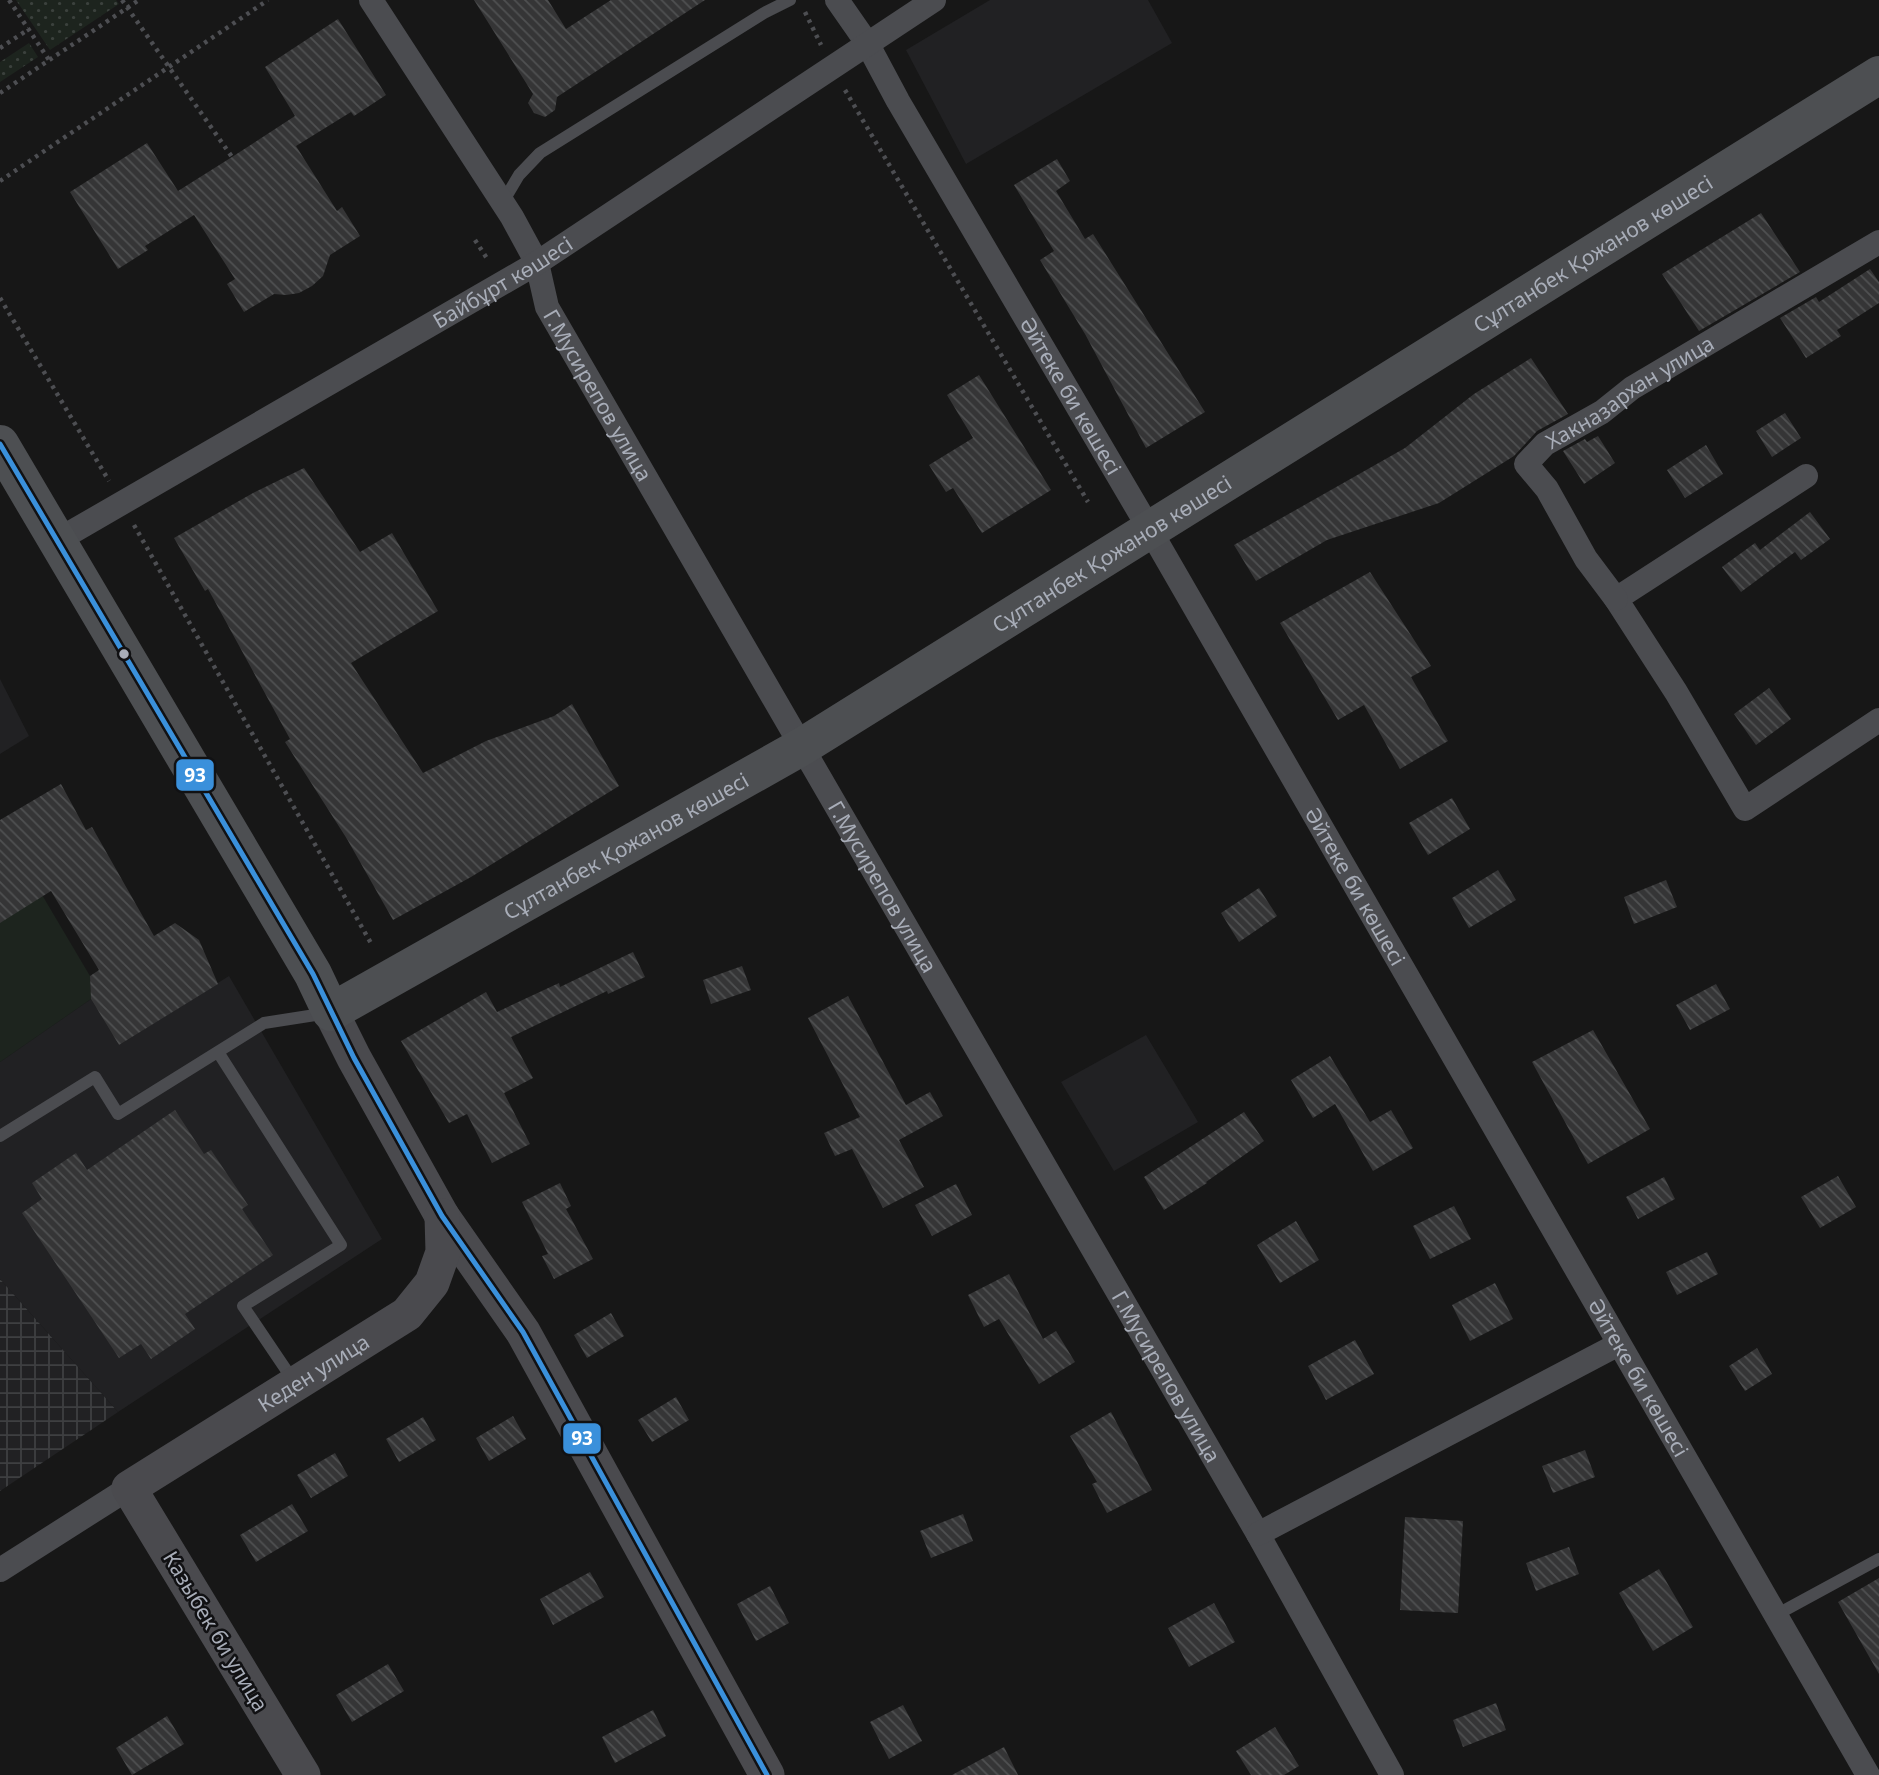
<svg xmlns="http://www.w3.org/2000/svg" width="1879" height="1775" viewBox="0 0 1879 1775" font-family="'Noto Sans',sans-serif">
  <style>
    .built { fill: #212123 }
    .industrial { fill: url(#industrial-grid) }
    .grass { fill: url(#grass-dots) }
    .garden { fill: #1d241e }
    .building { fill: url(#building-back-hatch) }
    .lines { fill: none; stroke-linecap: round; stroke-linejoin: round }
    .path { stroke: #4d4e52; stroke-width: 4.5; stroke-dasharray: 3.5 5; stroke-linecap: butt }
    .lane { stroke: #4b4c50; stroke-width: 12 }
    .street { stroke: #4b4c50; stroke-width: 24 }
    .secondary { stroke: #4a4a4e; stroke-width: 35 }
    .primary { stroke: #4d4f52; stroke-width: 38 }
    .bus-1-casing { stroke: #111113; stroke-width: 10 }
    .bus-1 { stroke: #3a90db; stroke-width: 5 }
    .bus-dot { fill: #a8adb8; stroke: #111113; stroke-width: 2.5 }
    .labels { text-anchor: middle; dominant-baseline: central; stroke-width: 5; stroke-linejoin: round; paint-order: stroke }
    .street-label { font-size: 21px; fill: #a8adb8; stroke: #111113 }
    .line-badge { stroke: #111113; stroke-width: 2.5 }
    .badge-label { font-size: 19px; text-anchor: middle; font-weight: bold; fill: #fff }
  </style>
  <defs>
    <pattern id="industrial-grid" width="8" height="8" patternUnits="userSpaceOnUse" patternTransform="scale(1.75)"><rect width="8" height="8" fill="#212123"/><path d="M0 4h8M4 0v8" fill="none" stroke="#3e3f41"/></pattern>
    <pattern id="grass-dots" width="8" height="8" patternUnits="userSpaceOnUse" patternTransform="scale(1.75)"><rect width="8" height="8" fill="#1d241e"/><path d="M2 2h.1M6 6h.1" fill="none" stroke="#3b413d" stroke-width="1.8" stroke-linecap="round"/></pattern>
    <pattern id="building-back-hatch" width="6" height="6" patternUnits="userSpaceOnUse" patternTransform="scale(1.75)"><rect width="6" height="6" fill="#353536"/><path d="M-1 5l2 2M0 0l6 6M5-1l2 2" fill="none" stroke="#4f5051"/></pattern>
  </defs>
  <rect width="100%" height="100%" fill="#171717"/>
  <!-- built -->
  <path class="built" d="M990 0H1148L1172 43 966 164 906 50Z
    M0 679 29 736 0 754Z
    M229 976 382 1239 118 1412 0 1279V1062L91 999 119 1045Z
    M1146 1035 1198 1122 1114 1171 1061 1082Z"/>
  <!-- industrial -->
  <path class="industrial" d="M0 1279 118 1412 0 1491Z"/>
  <!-- grass -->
  <path class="grass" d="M16 0H116L119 4 50 50Z
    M29 43 38 57 0 82V62Z"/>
  <!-- garden -->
  <path class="garden" d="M22 861 90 976 91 999 0 1062V873Z"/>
  <!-- building -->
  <path class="building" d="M474 0H548L566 29 611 0H705L557 97 555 110 545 117 534 113 528 103 533 94Z
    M338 19 386 95 354 116 351 112 296 146 337 211 342 207 360 236 330 255 323 276 312 286 299 293 286 295 274 294 244 312 227 284 235 279 194 215 145 246 148 250 118 269 70 192 147 143 178 191 232 157 295 116 265 67Z
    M1057 159 1070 181 1056 191 1085 239 1093 234 1205 412 1146 448 1085 334 1040 260 1054 251 1014 185Z
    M1761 213 1800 272 1699 331 1662 274Z
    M1870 269 1879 282V303L1837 330 1841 336 1806 358 1780 318 1816 297 1819 302Z
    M1531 358 1568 414 1537 431 1514 456 1439 503 1327 540 1256 581 1234 545 1405 448 1474 394Z
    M979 375 1051 490 982 533 953 488 946 492 929 465 973 438 947 395Z
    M1785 413 1801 438 1772 457 1756 431Z
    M1598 436 1615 463 1584 484 1563 451 1585 439 1587 442Z
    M1706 445 1723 474 1685 498 1667 470Z
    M304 468 360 552 392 533 438 611 351 663 423 773 486 741 554 716 572 704 619 786 471 877 393 920 347 839 285 742 290 739 208 589 205 591 174 538 253 493Z
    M1810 512 1830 539 1801 560 1795 552 1741 592 1722 567 1755 543 1760 550Z
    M1370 572 1431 666 1411 677 1448 741 1400 769 1364 705 1338 720 1280 623Z
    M1769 688 1791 719 1756 745 1734 714Z
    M61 784 86 830 92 827 154 936 175 923 199 940 218 984 119 1045 91 999 90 976 99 970 51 891 0 923V820Z
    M1452 798 1470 829 1428 855 1409 823Z
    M1498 870 1516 900 1469 928 1452 898Z
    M1666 880 1677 907 1634 924 1624 897Z
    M1259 888 1277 916 1239 942 1221 913Z
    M633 952 645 977 608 994 607 991 511 1037 533 1078 504 1093 530 1144 492 1163 467 1114 449 1123 401 1041 486 992 497 1012 559 983 560 987Z
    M742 966 751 990 711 1004 703 980Z
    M1716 984 1730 1009 1690 1030 1676 1005Z
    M848 996 906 1105 930 1092 943 1116 899 1140 924 1187 883 1208 852 1149 835 1156 824 1133 860 1117 808 1018Z
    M1593 1030 1650 1129 1588 1164 1532 1062Z
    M1330 1056 1370 1122 1391 1110 1413 1148 1373 1171 1335 1104 1313 1118 1291 1080Z
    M175 1110 204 1154 211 1150 248 1205 242 1209 273 1255 185 1314 195 1329 151 1359 141 1344 119 1358 22 1213 42 1199 32 1183 76 1153 87 1170Z
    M1244 1112 1264 1141 1206 1182 1207 1183 1164 1210 1144 1177Z
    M1838 1176 1856 1207 1820 1228 1801 1197Z
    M1664 1177 1675 1199 1638 1219 1626 1197Z
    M560 1183 571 1206 566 1209 593 1259 554 1279 542 1256 548 1254 522 1202Z
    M956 1184 972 1215 932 1236 915 1205Z
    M1454 1206 1471 1239 1430 1259 1413 1226Z
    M1296 1221 1319 1260 1280 1283 1257 1245Z
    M1707 1252 1718 1274 1677 1295 1666 1272Z
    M1009 1274 1043 1339 1056 1331 1075 1362 1039 1384 999 1319 984 1327 968 1295Z
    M1495 1283 1513 1319 1470 1341 1452 1305Z
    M611 1313 624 1336 587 1358 574 1335Z
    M1355 1340 1374 1374 1326 1400 1308 1366Z
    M1757 1348 1772 1374 1745 1391 1729 1366Z
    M676 1397 689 1420 652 1442 638 1420Z
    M1111 1412 1152 1490 1107 1513 1092 1484 1097 1482 1070 1436Z
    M513 1416 526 1439 489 1461 476 1438Z
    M423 1417 436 1440 399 1462 386 1439Z
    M1585 1450 1595 1477 1553 1493 1542 1466Z
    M335 1453 348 1476 311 1498 297 1475Z
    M292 1504 308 1531 256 1562 240 1535Z
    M963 1514 973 1541 931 1558 920 1531Z
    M1405 1517 1463 1521 1458 1613 1400 1610Z
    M1569 1547 1579 1574 1536 1591 1526 1563Z
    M1659 1569 1693 1627 1653 1651 1619 1593Z
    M590 1572 604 1597 553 1625 540 1599Z
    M1879 1578V1674L1838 1602Z
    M770 1586 789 1623 756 1641 737 1604Z
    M1214 1603 1235 1642 1189 1667 1168 1628Z
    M388 1664 404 1691 352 1722 336 1695Z
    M1496 1703 1506 1730 1463 1747 1453 1720Z
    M903 1705 922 1741 889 1759 870 1722Z
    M653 1710 666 1736 615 1763 602 1737Z
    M167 1716 184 1744 132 1775 116 1748Z
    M1275 1727 1299 1766 1284 1775H1251L1236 1751Z
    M1004 1747 1018 1775H952Z"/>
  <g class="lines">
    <!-- path -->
    <path class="path" d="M9 0 49 60
      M122 0 232 157
      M805 12 821 45
      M0 48 29 29
      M845 90 1088 502
      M0 93 139 0
      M0 181 268 0
      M475 240 488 260
      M0 298 109 481
      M134 525 372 945"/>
    <!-- lane -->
    <path class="lane" d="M503 202 519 175 540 153 764 13 790 0
      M218 1052 341 1245 243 1306 295 1383
      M0 1136 95 1077 118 1114 264 1023 328 1013
      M1776 1615 1879 1559"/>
    <!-- street -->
    <g class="street">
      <path id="s1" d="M371 0 512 217 537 263 547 307 1258 1534 1392 1775"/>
      <path id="s2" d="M837 0 867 43 898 101 1150 530 1868 1775"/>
      <path d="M1806 476 1616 599 1676 692 1745 809 1879 720"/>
      <path id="s3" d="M58 540 537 263 934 0"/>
      <path id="s4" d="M1616 599 1586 559 1547 489 1526 464 1545 444 1602 412 1632 388 1879 242"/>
      <path d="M1258 1534 1619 1344"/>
      <path d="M0 1570 129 1488"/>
    </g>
    <!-- secondary -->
    <g class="secondary">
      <path d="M331 1012 354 1058 442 1216 523 1332 767 1775"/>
      <path id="s5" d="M303 1775 129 1488 407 1314 432 1283 443 1252 442 1216"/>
    </g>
    <!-- primary -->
    <path class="primary" id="s6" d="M0 444 313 974 331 1012 803 746 1879 75"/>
    <defs>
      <path id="bus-1" d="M0 444 313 974 354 1058 442 1216 523 1332 767 1775"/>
    </defs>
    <!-- bus-1 casing -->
    <use href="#bus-1" class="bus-1-casing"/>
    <!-- bus-1 -->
    <use href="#bus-1" class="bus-1"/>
  </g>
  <!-- markers -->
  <circle class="bus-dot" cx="124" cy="654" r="6"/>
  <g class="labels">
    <!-- street labels -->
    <g class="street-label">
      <text stroke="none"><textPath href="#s6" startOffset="2130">Сұлтанбек Қожанов көшесі</textPath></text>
      <text stroke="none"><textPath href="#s3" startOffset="514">Байбұрт көшесі</textPath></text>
      <text stroke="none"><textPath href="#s4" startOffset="290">Хакназархан улица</textPath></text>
      <text stroke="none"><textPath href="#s1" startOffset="458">Г.Мусирепов улица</textPath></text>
      <text stroke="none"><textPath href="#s2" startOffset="460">Әйтеке би көшесі</textPath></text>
      <text stroke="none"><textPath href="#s6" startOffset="1563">Сұлтанбек Қожанов көшесі</textPath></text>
      <text stroke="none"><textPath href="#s6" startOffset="996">Сұлтанбек Қожанов көшесі</textPath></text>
      <text stroke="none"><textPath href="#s1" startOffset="1026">Г.Мусирепов улица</textPath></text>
      <text stroke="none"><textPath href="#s2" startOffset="1027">Әйтеке би көшесі</textPath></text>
      <text stroke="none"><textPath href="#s5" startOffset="553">Кеден улица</textPath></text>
      <text stroke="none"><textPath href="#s1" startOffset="1592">Г.Мусирепов улица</textPath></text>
      <text stroke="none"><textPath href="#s2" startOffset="1594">Әйтеке би көшесі</textPath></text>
      <text transform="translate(216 1631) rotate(59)">Казыбек би улица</text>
    </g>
  </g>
  <g class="line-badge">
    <rect x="175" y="758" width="40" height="34" rx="7" fill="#3a90db"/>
    <rect x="562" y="1422" width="40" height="33" rx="7" fill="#3a90db"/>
  </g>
  <g class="badge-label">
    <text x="195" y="782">93</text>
    <text x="582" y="1445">93</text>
  </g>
</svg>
